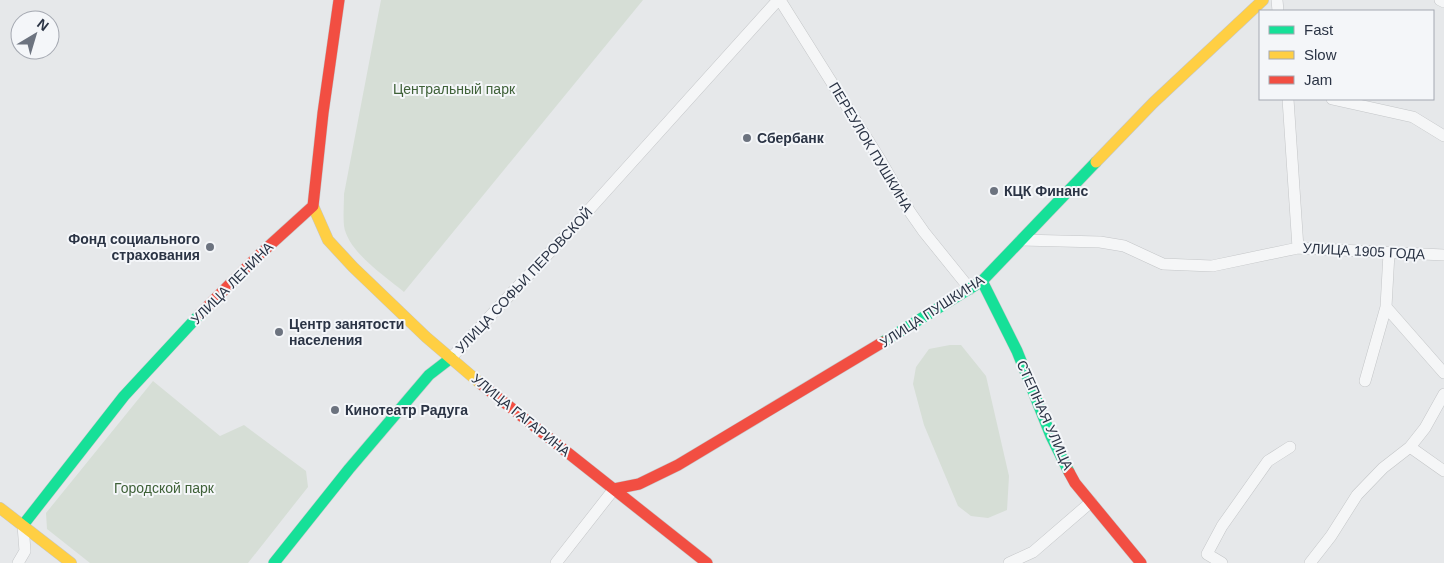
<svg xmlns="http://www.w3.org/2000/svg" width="1444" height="563" viewBox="0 0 1444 563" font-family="Helvetica,sans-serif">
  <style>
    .green { fill: #d6ded6 }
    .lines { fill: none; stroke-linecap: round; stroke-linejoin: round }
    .street-casing { stroke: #c4c6c8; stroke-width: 12 }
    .fast-casing { stroke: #c4c6c8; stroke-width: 12 }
    .slow-casing { stroke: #c4c6c8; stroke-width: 12 }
    .jam-casing { stroke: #c4c6c8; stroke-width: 12 }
    .street { stroke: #f5f6f7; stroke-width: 11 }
    .fast { stroke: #16e098; stroke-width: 11 }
    .slow { stroke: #ffcf43; stroke-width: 11 }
    .jam { stroke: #f24e42; stroke-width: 11 }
    .poi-dot { fill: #6c737f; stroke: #f4f6f9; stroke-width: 2 }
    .labels { text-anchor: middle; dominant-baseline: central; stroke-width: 4; stroke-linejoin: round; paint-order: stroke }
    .park-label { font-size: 14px; fill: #3f6138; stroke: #f4f6f9 }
    .poi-label { font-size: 14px; font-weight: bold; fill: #2b3445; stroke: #f4f6f9; text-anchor: start }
    .street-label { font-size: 14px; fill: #2b3445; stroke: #f4f6f9 }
  </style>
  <rect width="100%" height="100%" fill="#e6e8ea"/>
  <!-- green -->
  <path class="green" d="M381 0H643L404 292C385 276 348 252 344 226 343 216 344 204 344 194Z
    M950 345H961L986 376 1009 476 1007 510 988 518 971 516 958 506 924 425 913 384 916 367 929 349Z
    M153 381 220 436 244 425 306 471 308 487 248 563H90L47 529 46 513Z"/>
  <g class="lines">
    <defs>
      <path id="street" d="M780 0 881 161 910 212 924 232 970 289
        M1277 0 1278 11
        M1440 0 1444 2
        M1288 99 1298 248
        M1332 99 1413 117 1444 136
        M1021 240 1100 242 1124 246 1163 264 1212 266 1298 248 1444 255
        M1389 253 1386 307 1444 373
        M451 358 578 222 778 0
        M1365 381 1386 307
        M1410 447 1444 471
        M18 563 25 551 23 525
        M556 563 614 489
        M1009 563 1033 552 1091 502
        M1222 563 1207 554 1222 526 1268 461 1290 447
        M1310 563 1331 536 1357 495 1383 468 1410 447 1425 428 1444 394"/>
      <path id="fast" d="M982 281 1017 351 1051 436 1069 472
        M883 342 982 281 1096 162
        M23 525 124 396 200 314
        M274 563 349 469 429 375 451 358"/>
      <path id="slow" d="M1096 162 1153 103 1263 0
        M313 206 328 240 353 267 426 337 481 384
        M0 508 71 563"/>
      <path id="jam" d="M200 314 259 255 313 206 323 113 339 0
        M481 384 707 563
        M1069 472 1075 483 1141 563
        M614 489 639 484 678 465 883 342"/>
    </defs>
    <!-- street casing -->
    <use href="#street" class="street-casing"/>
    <!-- fast casing -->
    <use href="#fast" class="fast-casing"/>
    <!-- slow casing -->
    <use href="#slow" class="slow-casing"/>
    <!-- jam casing -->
    <use href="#jam" class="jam-casing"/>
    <!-- street -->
    <use href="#street" class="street"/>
    <!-- fast -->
    <use href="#fast" class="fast"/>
    <!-- slow -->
    <use href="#slow" class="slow"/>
    <!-- jam -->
    <use href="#jam" class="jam"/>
  </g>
  <!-- markers -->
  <g class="poi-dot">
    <circle cx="747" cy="138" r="5"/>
    <circle cx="994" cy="191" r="5"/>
    <circle cx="210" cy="247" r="5"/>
    <circle cx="279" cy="332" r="5"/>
    <circle cx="335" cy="410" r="5"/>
  </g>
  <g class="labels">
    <!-- park labels -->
    <g class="park-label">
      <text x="454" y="89">Центральный парк</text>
      <text x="164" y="488">Городской парк</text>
    </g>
    <!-- poi labels -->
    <g class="poi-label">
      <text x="757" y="138">Сбербанк</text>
      <text x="1004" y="191">КЦК Финанс</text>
      <text x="200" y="239" text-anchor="end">Фонд социального<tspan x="200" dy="16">страхования</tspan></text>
      <text x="289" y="324">Центр занятости<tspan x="289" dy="16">населения</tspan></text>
      <text x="345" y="410">Кинотеатр Радуга</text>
    </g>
    <!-- street labels -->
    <g class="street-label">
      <text transform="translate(871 147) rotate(59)">ПЕРЕУЛОК ПУШКИНА</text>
      <text transform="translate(1364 251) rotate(3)">УЛИЦА 1905 ГОДА</text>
      <text transform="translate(524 280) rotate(-47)">УЛИЦА СОФЬИ ПЕРОВСКОЙ</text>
      <text transform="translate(232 283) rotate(-45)">УЛИЦА ЛЕНИНА</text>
      <text transform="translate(932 311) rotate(-33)">УЛИЦА ПУШКИНА</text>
      <text transform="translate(521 415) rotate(39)">УЛИЦА ГАГАРИНА</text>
      <text transform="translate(1045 415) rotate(66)">СТЕПНАЯ УЛИЦА</text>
    </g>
  </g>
  <!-- legend -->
  <rect x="1259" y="10" width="175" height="90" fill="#f4f6f9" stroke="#a4a8b1"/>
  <rect x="1269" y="26" width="25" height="8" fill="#16e098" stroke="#a4a8b1"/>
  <text x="1304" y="35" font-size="15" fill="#2b3445">Fast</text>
  <rect x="1269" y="51" width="25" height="8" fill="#ffcf43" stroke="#a4a8b1"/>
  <text x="1304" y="60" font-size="15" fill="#2b3445">Slow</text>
  <rect x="1269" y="76" width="25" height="8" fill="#f24e42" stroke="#a4a8b1"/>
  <text x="1304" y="85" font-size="15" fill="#2b3445">Jam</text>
  <!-- north arrow -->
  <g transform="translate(35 35) rotate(38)"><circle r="24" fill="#f4f6f9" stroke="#a4a8b1"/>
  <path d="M0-4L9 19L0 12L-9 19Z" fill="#6c737f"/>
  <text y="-8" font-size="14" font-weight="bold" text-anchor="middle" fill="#2b3445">N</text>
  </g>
</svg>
